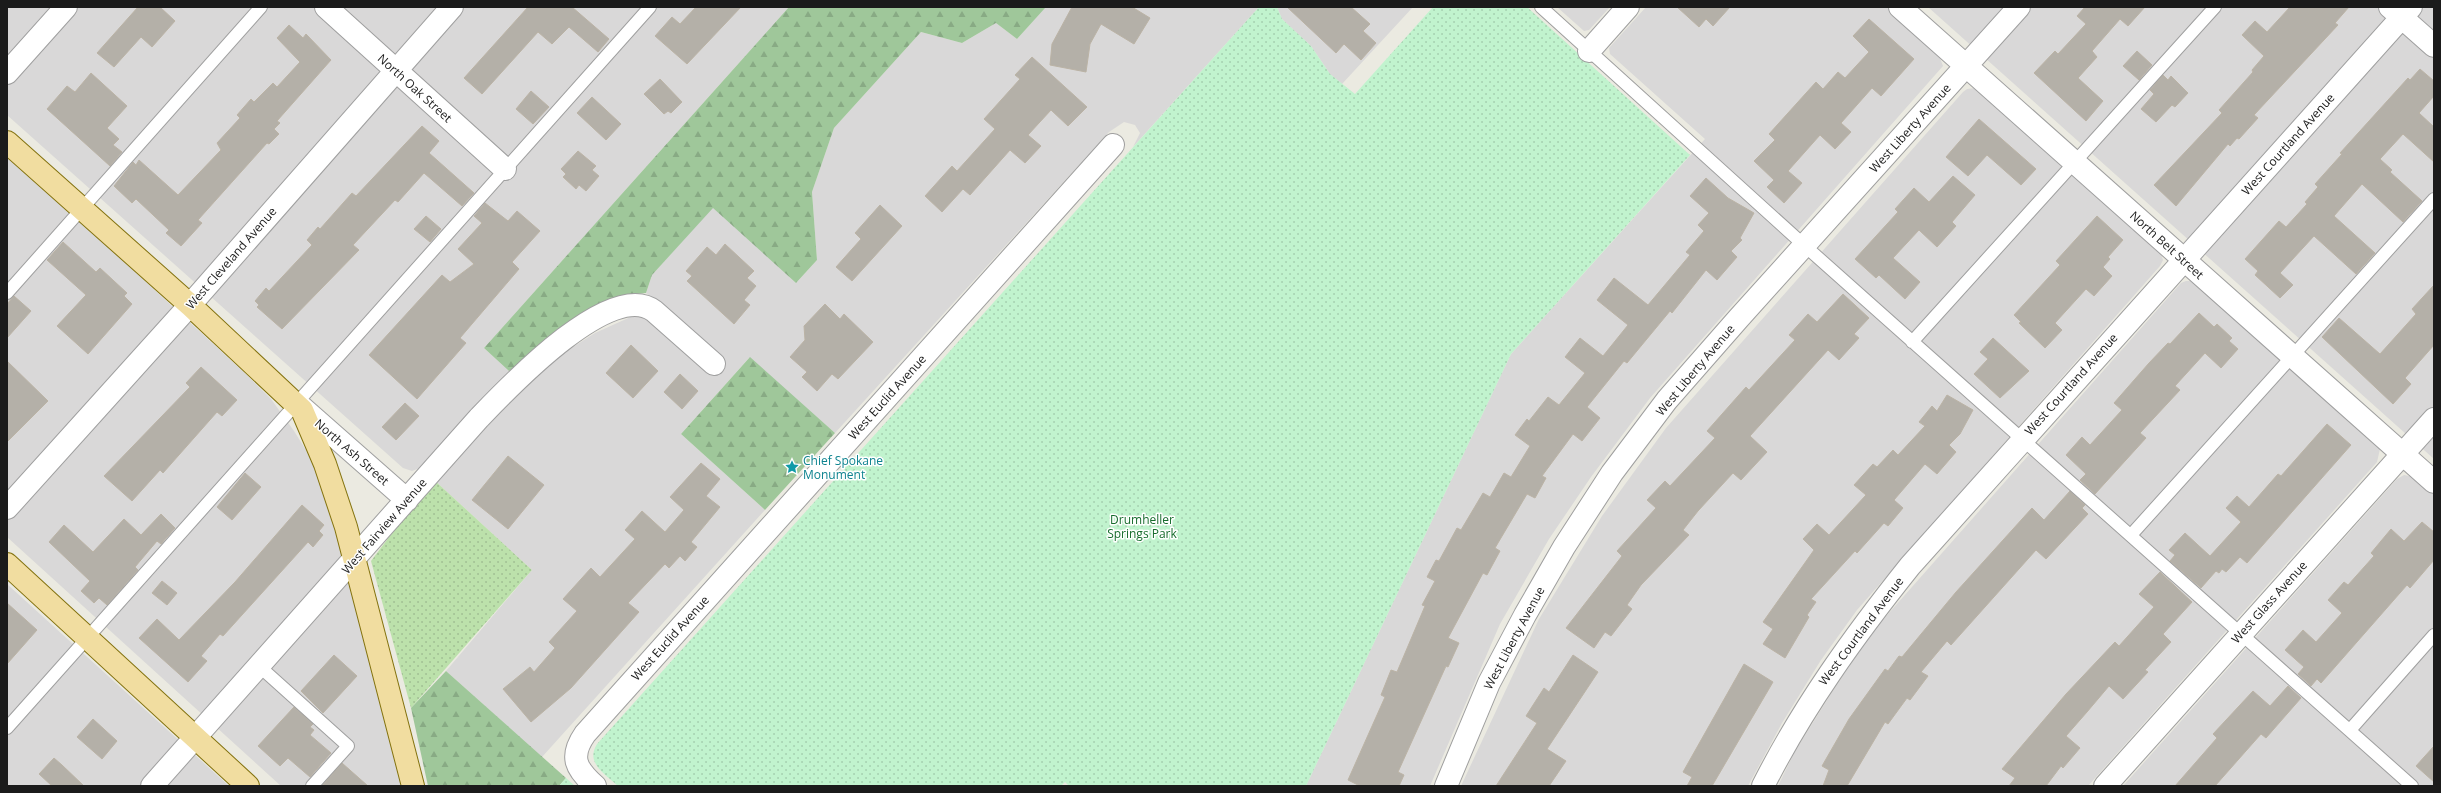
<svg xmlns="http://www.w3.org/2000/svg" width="2441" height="793" viewBox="0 0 2441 793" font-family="'Open Sans',sans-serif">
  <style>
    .residential { fill: #d9d8d8 }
    .grass { fill: url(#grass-dots) }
    .forest { fill: url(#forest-firs) }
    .park { fill: url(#park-dots) }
    .building { fill: #b4b0a8; stroke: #bbb3a5 }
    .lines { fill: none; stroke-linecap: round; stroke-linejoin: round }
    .service-casing { stroke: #9f9f9f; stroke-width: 14 }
    .minor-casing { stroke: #9f9f9f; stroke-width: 24 }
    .primary-casing { stroke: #83720e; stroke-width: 24 }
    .service { stroke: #fff; stroke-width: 12 }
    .minor { stroke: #fff; stroke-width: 22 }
    .primary { stroke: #f1dda0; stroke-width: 22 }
    .labels { text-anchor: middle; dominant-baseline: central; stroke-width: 3; stroke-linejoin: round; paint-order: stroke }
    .street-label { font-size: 12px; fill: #1b1b1b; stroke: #fff }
    .culture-label { font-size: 12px; fill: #0d838f; stroke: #fff; text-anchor: start }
    .park-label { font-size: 12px; fill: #166c2c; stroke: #fff }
  </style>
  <defs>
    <pattern id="grass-dots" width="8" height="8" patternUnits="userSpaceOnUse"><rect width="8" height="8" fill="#bce1ab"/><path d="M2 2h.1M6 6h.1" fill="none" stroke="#a1c093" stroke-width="1.8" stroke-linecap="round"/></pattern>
    <pattern id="forest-firs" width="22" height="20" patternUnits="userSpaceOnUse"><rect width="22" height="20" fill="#9fc79a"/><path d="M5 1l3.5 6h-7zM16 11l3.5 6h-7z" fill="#88aa84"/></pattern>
    <pattern id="park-dots" width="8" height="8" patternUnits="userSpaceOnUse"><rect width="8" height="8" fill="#c1f3ce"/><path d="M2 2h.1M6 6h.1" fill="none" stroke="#a5d0b0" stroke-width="1.8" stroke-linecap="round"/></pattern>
  </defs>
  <rect width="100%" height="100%" fill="#ebeae1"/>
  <!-- residential -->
  <path class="residential" d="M7 7H789L484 348 509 371 420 468 412 471 403 468 7 115Z
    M1046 7H1259L1133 147 1140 133 1135 125 1124 122 1109 132 835 433 749 358 681 434 765 510 542 757 446 671 532 570 433 479 540 368 595 333 635 315 643 316 724 363 646 293 652 275 713 207 796 283 817 260 812 192 834 128 921 32 962 43 996 23 1017 39Z
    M1277 7H1413L1342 84 1330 74 1311 46 1282 19Z
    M1557 7H1610L1589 30 1584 31Z
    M1646 7H1887L1938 53 1943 66 1650 398 1591 477 1549 539 1500 624 1430 786H1306L1511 354 1705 139 1610 54 1609 48Z
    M1928 7H2434V459Z
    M1975 88 2160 251 2163 260 2160 266 1857 610 1821 660 1782 723 1748 786H1461L1539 619 1602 516 1666 428 1963 92 1967 89Z
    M7 154 247 375 271 399 294 431 309 455 326 493 403 786H281L7 537Z
    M2186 281H2192L2377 444 2380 449 2377 462 2088 786H1778L1794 753 1832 692 1873 631 2181 283Z
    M2404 475 2414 477 2434 494V786H2123L2397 479Z
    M7 584 229 786H7Z"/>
  <!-- grass -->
  <path class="grass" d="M433 479 532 570 411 708 371 561Z"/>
  <!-- forest -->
  <path class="forest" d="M789 7H1046L1017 39 996 23 962 43 921 32 834 128 812 192 817 260 796 283 713 208 652 275 646 293 626 295 586 316 509 371 484 348Z
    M750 357 835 433 765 510 681 434Z
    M446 671 566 778 559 786H428L411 708Z"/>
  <!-- park -->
  <path class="park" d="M1259 7H1277L1282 19 1311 46 1330 74 1355 94 1433 7H1527L1690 155 1511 354 1306 786H1069L1065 782 1061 786H618C605 774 585 763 597 744Z
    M566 778 575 786H559Z"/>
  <!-- building -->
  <path class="building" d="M138 7H160L175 21 152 47 141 37 114 67 97 53Z
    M528 7H572L609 39 598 52 569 27 552 44 538 32 482 94 464 78Z
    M696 7H741L687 64 655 36 672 17 680 24Z
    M1072 7H1132L1150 18 1134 44 1101 24 1090 44 1086 72 1050 65 1052 44Z
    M1287 7H1351L1370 24 1363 31 1376 43 1361 60 1344 44 1336 53Z
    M1677 7H1730L1713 26 1706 19 1699 27Z
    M2085 7H2145L2128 26 2120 19 2092 51 2097 57 2078 78 2103 101 2086 121 2034 73 2055 51 2058 54 2086 24 2077 16Z
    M2290 7H2349L2335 23 2338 25 2254 115 2258 118 2239 139 2237 138 2230 146 2228 144 2176 206 2154 185 2222 113 2219 110 2253 72 2252 70 2264 56 2242 35 2255 21 2267 32Z
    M1869 19 1914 59 1881 96 1872 88 1841 123 1851 132 1835 149 1820 135 1788 171 1802 183 1784 203 1767 187 1774 180 1754 161 1775 140 1769 134 1816 82 1823 89 1838 72 1845 78 1869 52 1853 36Z
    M289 25 303 38 306 34 331 60 277 121 280 123 274 129 279 134 269 144 267 143 198 220 202 223 181 246 166 233 169 230 136 199 132 203 114 186 133 162 136 165 139 160 178 195 221 150 217 143 240 118 237 115 251 99 254 102 273 83 277 87 300 62 277 38Z
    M2137 51 2152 65 2139 80 2123 66Z
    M1032 57 1087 107 1068 126 1051 110 1028 135 1041 146 1025 163 1010 150 970 195 963 189 942 212 925 196 952 166 957 171 995 129 984 119 1020 79 1015 75Z
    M2420 69 2434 81V96L2419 113 2434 127V162L2403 134 2380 159 2392 170 2390 172 2422 201 2403 222 2362 184 2334 216 2375 253 2356 274 2314 236 2280 273 2293 285 2280 298 2255 275 2258 271 2245 259 2279 221 2286 227 2307 204 2305 202 2318 187 2315 184 2342 154 2340 153 2408 78 2410 80Z
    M91 73 127 106 107 128 119 139 113 145 122 152 110 166 47 109 67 86 75 92Z
    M2163 75 2168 80 2171 76 2188 93 2175 107 2172 105 2156 122 2141 109 2154 94 2150 90Z
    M660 79 682 102 671 113 668 111 664 114 644 94Z
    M531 91 549 107 533 124 516 109Z
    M592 97 621 124 606 140 577 113Z
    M1979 119 2036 169 2021 185 1987 155 1968 176 1946 157Z
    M422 126 439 141 429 153 474 193 462 206 424 173 398 202 395 200 353 245 359 250 282 329 257 307 259 305 255 301 266 288 269 291 312 245 307 240 318 227 320 229 352 193 356 196Z
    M578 151 596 166 592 170 599 176 586 191 579 185 576 189 563 177 566 174 561 169Z
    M1953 176 1975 195 1952 222 1956 226 1937 247 1919 230 1893 258 1920 282 1905 299 1879 275 1876 278 1855 259 1898 212 1895 209 1914 188 1929 202Z
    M1706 178 1728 198 1754 213 1740 238 1742 240 1731 251 1737 257 1717 280 1706 270 1672 313 1670 311 1627 363 1624 361 1587 407 1600 418 1582 441 1573 434 1542 476 1546 478 1535 498 1527 494 1495 548 1500 551 1487 575 1483 573 1448 638 1459 643 1448 667 1446 666 1398 772 1404 775 1399 786H1360L1348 780 1385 697 1381 695 1391 670 1397 672 1425 606 1422 605 1435 581 1427 577 1436 560 1439 561 1457 528 1461 530 1483 493 1490 497 1504 473 1511 477 1530 446 1515 435 1527 419 1529 421 1548 397 1559 405 1585 373 1565 357 1580 338 1603 356 1628 325 1597 300 1614 278 1648 305 1690 255 1686 252 1704 231 1698 225 1709 213 1690 196Z
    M485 203 508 221 517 211 540 231 512 262 519 269 460 338 466 343 417 399 369 355 442 275 450 282 474 264 458 249 482 223 474 216Z
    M880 205 902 226 852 281 836 267 861 239 855 233Z
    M426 216 441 229 430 242 414 229Z
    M2097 216 2123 240 2108 257 2110 259 2103 267 2112 276 2094 296 2086 289 2055 323 2062 330 2045 348 2019 323 2021 322 2014 315 2060 265 2056 261Z
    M63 242 96 272 100 268 127 293 124 296 132 304 88 354 57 326 86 295 47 260Z
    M725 244 754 271 747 278 756 286 744 300 750 305 734 324 687 281 692 276 686 271 707 247 716 255Z
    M2434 285V345L2405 378 2411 384 2393 404 2322 337 2339 318 2380 354 2416 314 2412 309Z
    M1843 294 1869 318 1854 334 1859 338 1839 360 1828 350 1750 436 1767 452 1741 480 1733 473 1698 511 1683 530 1689 535 1641 585 1627 605 1632 609 1611 636 1605 632 1594 648 1566 628 1622 556 1617 551 1656 508 1647 500 1665 481 1670 486 1715 438 1707 431 1746 387 1749 390 1795 340 1789 335 1808 314 1817 322Z
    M14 296 31 311 7 338V304Z
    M825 304 840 319 844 314 873 342 838 379 832 374 817 391 802 377 807 372 790 357 805 340 804 326Z
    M2199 313 2214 327 2217 324 2232 338 2229 341 2238 349 2221 368 2205 353 2175 386 2180 390 2140 433 2146 438 2095 494 2080 480 2086 474 2066 455 2082 437 2090 445 2122 410 2114 403 2149 363 2168 343 2170 344Z
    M1993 338 2029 371 2000 398 1974 374 1988 359 1980 352Z
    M631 345 658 371 633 398 606 373Z
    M7 361 48 401 7 442Z
    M201 367 237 400 222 416 217 412 163 473 160 470 132 501 104 476 190 387 186 383Z
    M680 374 698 391 682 409 664 392Z
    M1947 395 1973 410 1960 434 1949 445 1956 452 1937 474 1925 464 1894 500 1903 508 1888 526 1884 523 1857 553 1855 551 1811 599 1816 602 1807 615 1809 617 1785 658 1763 644 1773 629 1763 622 1814 550 1803 539 1817 524 1829 535 1866 495 1854 485 1873 464 1877 467 1893 450 1898 455 1925 426 1919 422 1932 406 1937 411Z
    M405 403 419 416 396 440 382 427Z
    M2327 424 2351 445 2247 563 2240 557 2226 572 2222 569 2219 573 2216 571 2201 588 2170 561 2175 555 2169 550 2185 533 2210 556 2241 522 2226 508 2237 496 2249 507 2278 474 2281 476Z
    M508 456 544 485 508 529 472 500Z
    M701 463 720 479 706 496 720 507 691 542 697 547 685 561 680 556 669 568 665 564 628 603 639 612 571 688 531 722 503 689 530 667 534 672 555 648 549 642 577 611 563 599 591 568 600 577 635 539 625 530 642 511 665 532 684 510 670 497Z
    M245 473 261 487 232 520 217 507Z
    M2070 491 2085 505 2082 508 2088 514 2046 559 2036 550 1951 645 1947 641 1921 672 1928 676 1910 700 1907 698 1888 724 1885 722 1847 786H1823L1829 770 1822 766 1849 719 1885 669 1888 671 1899 656 1902 657 1956 592 2032 508 2044 520Z
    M302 505 324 525 319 531 323 535 313 547 308 542 223 636 220 634 201 656 207 661 188 682 139 638 157 619 179 640 235 582Z
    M161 514 175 528 161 544 157 541 135 567 138 570 107 605 99 598 94 603 81 591 90 581 49 542 64 525 93 552 124 519 141 535Z
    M2422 522 2434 532V560L2410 588 2407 585 2321 683 2317 679 2311 686 2298 674 2304 667 2285 650 2303 630 2316 642 2342 613 2328 600 2344 582 2348 585 2374 556 2371 553 2391 529 2404 541Z
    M2160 572 2192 602 2163 634 2171 642 2145 670 2148 672 2123 699 2109 686 2087 712 2066 736 2080 748 2063 768 2061 766 2046 786H2009L2015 778 2002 769 2066 694 2115 642 2119 646 2154 607 2139 594Z
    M162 581 177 593 167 605 152 593Z
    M7 603 37 630 7 664Z
    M334 655 357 676 323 713 301 691Z
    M1573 655 1598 672 1547 749 1566 761 1549 786H1496L1537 723 1526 716 1544 688 1549 692Z
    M1744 664 1773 682 1712 786H1687L1692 777 1683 772Z
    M2288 686 2301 698 2266 738 2261 734 2215 786H2175L2217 738 2213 734 2253 691 2270 706Z
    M294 707 313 724 310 727 314 730 310 735 331 753 310 777 288 758 280 766 258 746Z
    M93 719 117 741 102 759 77 737Z
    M2434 746V782L2416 766Z
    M54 758 62 765 84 786H52L39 774Z
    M342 763 368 786H322Z"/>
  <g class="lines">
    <defs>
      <path id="service" d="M1541 7 1805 246 2412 786
        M7 293 261 7
        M1912 342 2215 7
        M2131 535 2434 199
        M259 666 348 746 312 786
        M7 728 650 7
        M2350 730 2434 635"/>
      <path id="minor" d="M326 7 505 169
        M1900 7 2434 482
        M2390 7 2434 46
        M1589 51 1628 7
        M7 73 66 7
        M298 404 407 500
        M7 508 190 305 452 7
        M152 786 479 418C507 389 611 278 654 311L714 364
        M595 786C576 769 569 757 585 734L1113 145
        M1446 786 1489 683 1525 615 1564 547 1612 473 1667 400 1738 319 2019 7
        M1763 786C1803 707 1854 636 1910 566L2411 7
        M2105 786 2434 419"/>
      <path id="primary" d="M7 142 190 305 302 410 325 464 346 527 413 786
        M7 564 248 786"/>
    </defs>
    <!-- service casing -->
    <use href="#service" class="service-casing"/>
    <!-- minor casing -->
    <use href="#minor" class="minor-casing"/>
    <!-- primary casing -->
    <use href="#primary" class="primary-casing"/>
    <!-- service -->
    <use href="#service" class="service"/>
    <!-- minor -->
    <use href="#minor" class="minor"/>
    <!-- primary -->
    <use href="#primary" class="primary"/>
  </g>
  <!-- icons -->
  <defs>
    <symbol id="sight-bare" viewBox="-9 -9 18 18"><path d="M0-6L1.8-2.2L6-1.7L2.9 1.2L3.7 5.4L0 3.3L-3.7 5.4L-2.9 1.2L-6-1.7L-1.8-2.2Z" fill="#0f9aa8" stroke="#fff" stroke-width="2.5" paint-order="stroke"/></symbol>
  </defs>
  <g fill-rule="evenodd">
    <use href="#sight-bare" x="782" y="457" width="20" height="20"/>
  </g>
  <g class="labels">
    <!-- street labels -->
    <g class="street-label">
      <text transform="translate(415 88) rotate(42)">North Oak Street</text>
      <text transform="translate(1910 128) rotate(-48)">West Liberty Avenue</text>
      <text transform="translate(2288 144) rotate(-48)">West Courtland Avenue</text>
      <text transform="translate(2167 245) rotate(42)">North Belt Street</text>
      <text transform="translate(231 258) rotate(-49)">West Cleveland Avenue</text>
      <text transform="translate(1695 370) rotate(-50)">West Liberty Avenue</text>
      <text transform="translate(2071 384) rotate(-48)">West Courtland Avenue</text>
      <text transform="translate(887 397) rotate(-48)">West Euclid Avenue</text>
      <text transform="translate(352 452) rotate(41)">North Ash Street</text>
      <text transform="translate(384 526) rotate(-49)">West Fairview Avenue</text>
      <text transform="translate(2269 602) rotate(-48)">West Glass Avenue</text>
      <text transform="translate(1861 631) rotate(-53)">West Courtland Avenue</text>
      <text transform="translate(670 638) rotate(-48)">West Euclid Avenue</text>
      <text transform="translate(1514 638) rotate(-62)">West Liberty Avenue</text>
    </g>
    <!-- culture labels -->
    <g class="culture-label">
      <text x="803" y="460">Chief Spokane<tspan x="803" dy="14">Monument</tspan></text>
    </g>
    <!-- park labels -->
    <g class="park-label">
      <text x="1142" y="519">Drumheller<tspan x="1142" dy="14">Springs Park</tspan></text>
    </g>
  </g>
  <!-- border -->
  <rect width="2441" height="793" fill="none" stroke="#1b1b1b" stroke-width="16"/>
</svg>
